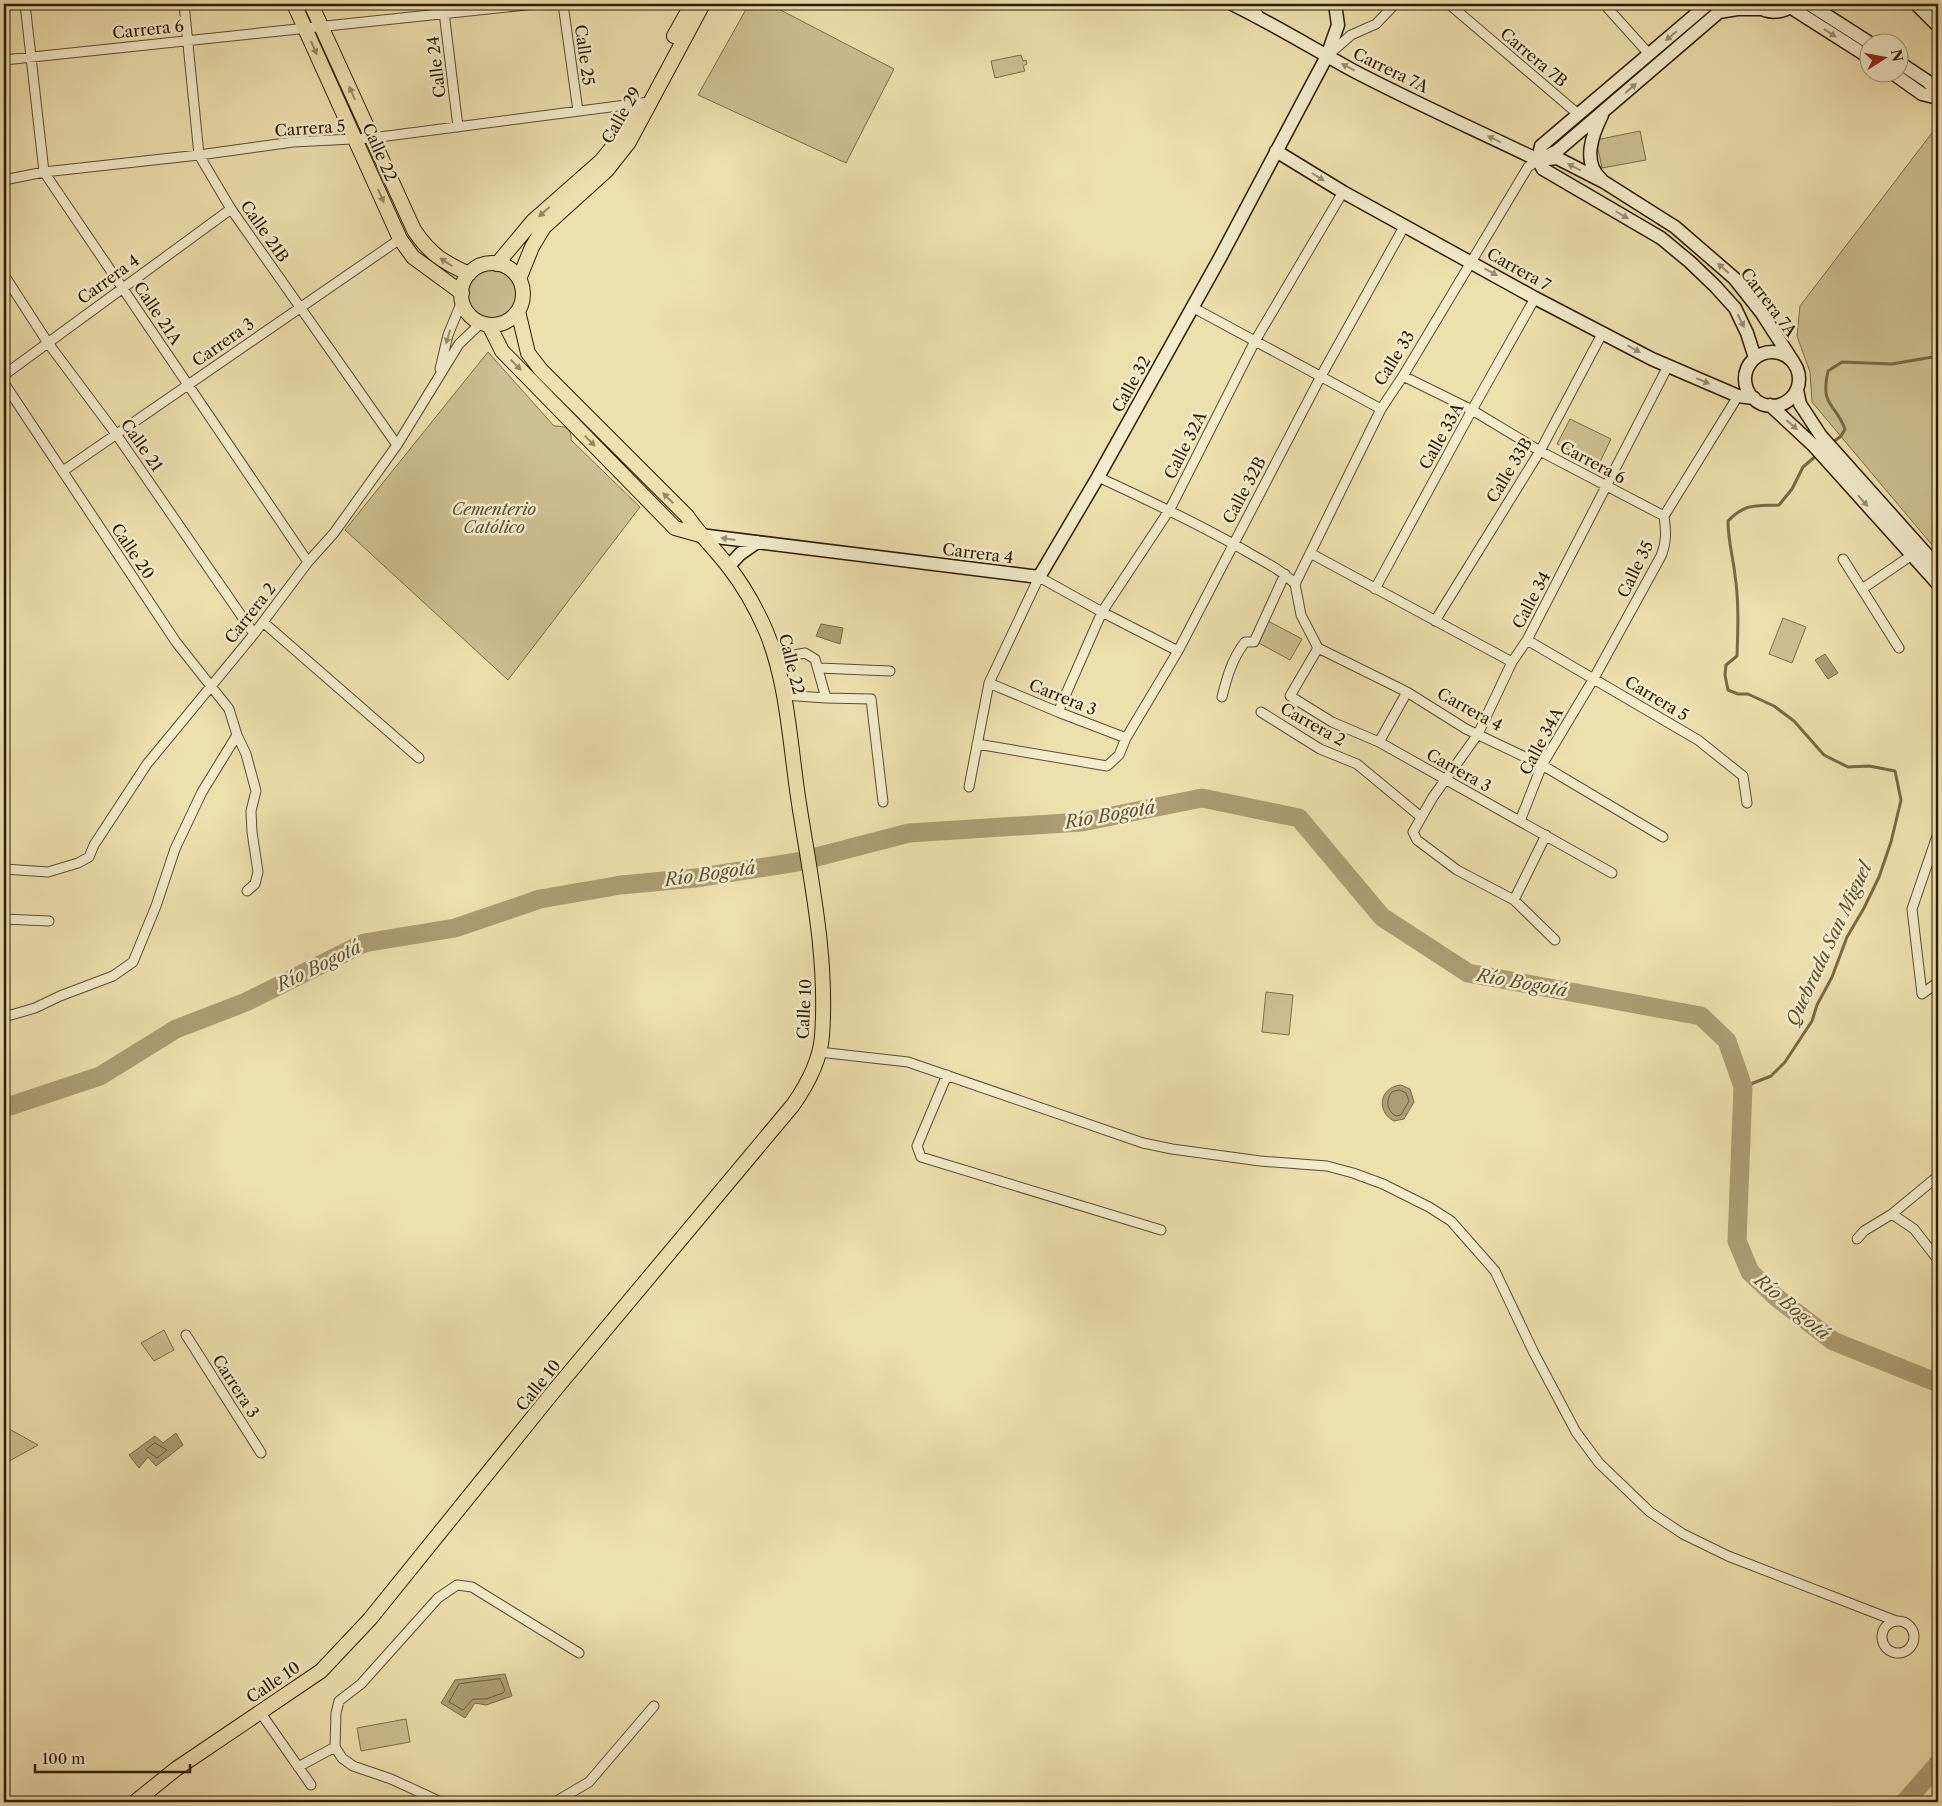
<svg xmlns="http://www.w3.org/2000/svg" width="1942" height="1806" viewBox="0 0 1942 1806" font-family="'Libre Caslon Text',serif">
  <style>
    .green { fill: #ccbf92; stroke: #7c6d4a }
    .water { fill: #ac9d74; stroke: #796946 }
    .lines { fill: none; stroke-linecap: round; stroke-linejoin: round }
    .shore { stroke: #6c5c3b; stroke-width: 1 }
    .stream { stroke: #796946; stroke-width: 3 }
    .river { stroke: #ac9d74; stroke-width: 19 }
    .street-casing { stroke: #5d4c2d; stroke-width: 11 }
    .secondary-casing { stroke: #2d1b02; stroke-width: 15 }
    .primary-casing { stroke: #2d1b02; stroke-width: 16 }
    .street { stroke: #f3ebcb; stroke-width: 9 }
    .secondary { stroke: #f3ebcb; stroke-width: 12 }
    .primary { stroke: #ede0af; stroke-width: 14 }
    .oneway { fill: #9a8d71 }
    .oneway2 { fill: #978761 }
    .labels { text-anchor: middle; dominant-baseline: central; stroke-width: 5; stroke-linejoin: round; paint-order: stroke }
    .street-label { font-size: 16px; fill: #2d1b02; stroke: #f3ebcb }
    .park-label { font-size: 16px; font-style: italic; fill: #5d4c2d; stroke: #f3ebcb }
    .water-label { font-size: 18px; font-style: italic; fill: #604f30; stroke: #f3ebcb }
  </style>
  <rect width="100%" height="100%" fill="#ede0af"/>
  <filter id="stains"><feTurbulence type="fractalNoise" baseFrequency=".004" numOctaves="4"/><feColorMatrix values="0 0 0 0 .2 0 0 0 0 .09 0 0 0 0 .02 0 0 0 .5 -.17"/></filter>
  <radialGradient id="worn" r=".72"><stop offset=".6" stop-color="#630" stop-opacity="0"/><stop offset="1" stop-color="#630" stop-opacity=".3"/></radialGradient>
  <!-- green -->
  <path class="green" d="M749 4H769L894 69 846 163 698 95Z
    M1021 55 1023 61 1026 60 1027 64 1023 66 1025 71 995 78 991 61Z
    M1938 125V552L1812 402 1810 372 1797 336 1800 306Z
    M1640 131 1646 160 1602 168 1596 140Z
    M467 295a25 25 0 1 1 50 0a25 25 0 1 1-50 0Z
    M488 352 554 426C565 426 572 428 571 440L640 507 508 680 345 530Z
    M1570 419 1611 439 1599 464 1557 444Z
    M1783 618 1806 627 1792 663 1769 654Z
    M1268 621 1302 639 1290 660 1257 642Z
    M1266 992 1293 995 1289 1035 1262 1032Z
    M164 1330 174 1350 154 1361 141 1343Z
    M4 1426 38 1445 4 1464Z
    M406 1719 410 1742 361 1751 357 1728Z"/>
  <!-- water -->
  <path class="water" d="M821 624 843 628 840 644 816 636Z
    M1825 654 1838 673 1828 679 1815 660Z
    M1401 1085 1410 1089 1414 1102 1404 1119 1394 1121C1376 1112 1379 1087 1401 1085Z
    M176 1433 183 1445 156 1466 148 1457 139 1468 129 1455 155 1436 163 1443Z
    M505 1674 512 1696 486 1705 475 1703 465 1718 441 1703 455 1680Z"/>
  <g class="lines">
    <!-- shore -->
    <path class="shore" d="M1400 1090 1406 1093 1409 1101 1401 1115 1396 1116C1387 1111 1385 1100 1392 1092Z
      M155 1443 167 1450 157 1458 146 1450Z
      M500 1679 505 1690 503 1693 486 1699H473L463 1710 449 1702 459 1684Z"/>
    <!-- stream -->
    <path class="stream" d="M1832 443 1841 436 1845 429C1835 402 1820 407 1828 371L1842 362 1892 364 1938 356
      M1743 1087 1771 1076 1785 1062 1812 1021 1817 1005 1832 977 1847 937 1864 908 1879 877 1891 842 1901 800 1895 771 1869 766 1848 767 1824 755 1794 721 1774 706 1748 694H1738L1728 690 1725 675 1726 665 1737 656C1738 629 1739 602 1735 575 1733 557 1728 540 1728 521 1745 503 1756 506 1779 505L1792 489 1803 467 1817 455"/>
    <!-- river -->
    <path class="river" d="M4 1108 100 1076 176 1029 246 1002 364 943 455 928 540 899 621 885 696 878 797 862 909 833 1082 822 1202 798 1299 818 1382 917 1468 973 1701 1016 1727 1041 1743 1087 1737 1241 1750 1272 1776 1297 1833 1341 1938 1383
      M1905 1802 1938 1764"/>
    <defs>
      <path id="street" d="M25 4 44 172 308 562
        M184 4 199 155 231 209 397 445
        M443 4 458 127
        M563 4 578 111
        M1252 4 1260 18
        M1449 4 1578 114
        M1604 4 1649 54
        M1327 56 1351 35 1376 24 1395 4
        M4 60 535 4
        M4 180 44 172 199 155 293 142 372 138 649 102
        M4 275 48 343 116 434 254 634
        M1192 307 1381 409
        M440 369 448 335 462 301
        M4 375 231 209
        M1403 376 1472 410 1540 451 1664 516
        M4 383 176 642 229 709 237 735 246 754 256 791 251 811 252 832 258 872 255 884 247 891
        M63 471 400 239
        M1098 477C1148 500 1197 523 1244 550 1262 561 1281 569 1295 584
        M1310 553 1512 662
        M1843 559 1899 648
        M1295 584 1381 409 1403 376 1528 167 1538 160
        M1295 584 1301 615 1318 648 1407 692 1466 729 1542 765 1663 837
        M1375 589 1472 410 1535 298
        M1862 589 1912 555
        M1435 621 1540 451 1603 332
        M263 622 419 758
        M1527 640 1698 740 1743 776 1747 803
        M1318 648 1290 696 1332 722 1379 742 1612 873
        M789 656 805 653 815 659 826 698
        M819 668 890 671
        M989 683 1058 712 1126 738
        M783 695 826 698 871 699 883 802
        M1222 697C1227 677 1232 659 1245 642H1254L1285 574
        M1058 712 1102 612 1170 509 1255 341 1343 192
        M1261 712 1320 749 1357 764 1421 817
        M1379 742 1407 692
        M977 744 1107 766 1119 755 1126 738 1178 651 1321 376 1405 225
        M969 787 989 683 1039 577 1102 612 1178 651
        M1520 821 1542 765 1594 678 1661 556C1667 542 1666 531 1664 516L1738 396
        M1938 833 1912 909 1922 994 1938 982
        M4 869 48 872 78 863 89 857 94 845 147 764 254 634 308 562 334 533 397 445 459 344 481 323
        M1514 900 1546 835
        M4 919 49 921
        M1555 940 1514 900 1457 870 1417 840 1413 832 1433 797 1478 734 1512 662 1527 640 1668 366
        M4 1017 35 1008 60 996 113 976 133 962 156 906 175 849 202 792 237 735
        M819 1052 908 1062 1143 1143 1172 1149 1260 1161 1327 1166 1353 1173 1383 1184 1429 1207 1451 1221 1495 1271 1534 1353 1576 1432 1599 1463 1650 1512 1683 1534 1728 1556 1896 1621
        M947 1075 917 1146 921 1157 1161 1230
        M1892 1214 1914 1229 1938 1260
        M1857 1239 1864 1231 1892 1214 1938 1176
        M186 1335 261 1453
        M1882 1637a16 16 0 1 1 32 0a16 16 0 1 1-32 0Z
        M260 1712 311 1785
        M298 1767 335 1747
        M441 1802 391 1779 353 1766 342 1758 335 1747 336 1713 339 1701 361 1684 438 1598 457 1585 472 1587 579 1653
        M555 1802 589 1782 654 1706"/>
      <path id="secondary" d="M1232 4C1273 24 1312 48 1352 70 1413 102 1476 130 1538 160L1557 158 1604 182 1675 227 1734 278 1761 312 1794 363
        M1809 4 1870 43
        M1916 4 1938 26
        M1756 5C1768 15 1783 13 1795 4
        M1790 7 1870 58
        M1900 63 1927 81 1938 92
        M1891 72 1922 94 1938 98
        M1276 151 1343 192 1535 298 1652 359 1738 396 1754 398
        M1545 157 1557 151 1719 12 1737 9H1761
        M1538 160 1543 169 1661 238 1690 262 1715 286 1735 308 1747 333 1755 358
        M1538 160 1541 146 1708 4
        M1601 179C1582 162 1592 135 1602 115
        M1745 379a27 27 0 1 1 54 0a27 27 0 1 1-54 0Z
        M1797 390 1800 404 1821 436 1938 567
        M1770 405 1813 445 1938 584
        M700 535 1039 577 1098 477 1221 256 1327 56 1338 25 1335 4
        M729 566 740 554 757 542"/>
      <path id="primary" d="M294 4 400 239 413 257 462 293
        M311 4 414 230C430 254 443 262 469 274
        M674 36 692 4
        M461 294a31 31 0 1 1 62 0a31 31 0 1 1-62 0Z
        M497 264 533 221 601 161 619 139 634 110
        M519 279 532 247 544 227 607 170 629 142 703 4
        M489 325 502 351 675 528 700 535
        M135 1802 176 1769 321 1671 370 1619 554 1391 793 1105C807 1085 820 1062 822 1036 828 956 810 876 798 797 790 743 787 681 766 631 756 608 743 585 728 566 715 549 699 534 687 516L541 370 528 353 518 311"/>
    </defs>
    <!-- street casing -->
    <use href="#street" class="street-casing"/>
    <!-- secondary casing -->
    <use href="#secondary" class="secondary-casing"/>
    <!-- primary casing -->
    <use href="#primary" class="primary-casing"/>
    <!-- street -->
    <use href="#street" class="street"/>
    <!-- secondary -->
    <use href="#secondary" class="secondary"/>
    <!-- primary -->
    <use href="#primary" class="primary"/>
  </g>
  <!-- one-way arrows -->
  <defs><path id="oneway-solid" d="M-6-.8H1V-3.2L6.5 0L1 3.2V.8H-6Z" transform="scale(1.25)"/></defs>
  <g class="oneway">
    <use href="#oneway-solid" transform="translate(1830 33) rotate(33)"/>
    <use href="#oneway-solid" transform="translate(1671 36) rotate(141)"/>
    <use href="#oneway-solid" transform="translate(1348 67) rotate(-152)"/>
    <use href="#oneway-solid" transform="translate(1631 88) rotate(-41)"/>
    <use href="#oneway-solid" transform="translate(1494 139) rotate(-154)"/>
    <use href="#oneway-solid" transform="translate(1574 167) rotate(-153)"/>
    <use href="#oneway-solid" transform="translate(1318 177) rotate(32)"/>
    <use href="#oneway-solid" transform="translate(1622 215) rotate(30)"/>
    <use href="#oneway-solid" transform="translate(1723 268) rotate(-139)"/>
    <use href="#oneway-solid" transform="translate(1491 272) rotate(29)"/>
    <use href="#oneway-solid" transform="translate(1741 321) rotate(64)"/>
    <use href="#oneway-solid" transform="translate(448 337) rotate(107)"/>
    <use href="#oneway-solid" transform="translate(1634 349) rotate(29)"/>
    <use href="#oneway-solid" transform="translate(1703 381) rotate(23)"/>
    <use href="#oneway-solid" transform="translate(1792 425) rotate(41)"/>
    <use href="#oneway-solid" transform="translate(1863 501) rotate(48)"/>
    <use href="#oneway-solid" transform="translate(728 539) rotate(-172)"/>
  </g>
  <g class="oneway2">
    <use href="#oneway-solid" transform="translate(314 48) rotate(66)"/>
    <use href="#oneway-solid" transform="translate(352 93) rotate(-114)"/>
    <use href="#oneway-solid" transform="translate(381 196) rotate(66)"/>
    <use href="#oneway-solid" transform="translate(544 212) rotate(138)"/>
    <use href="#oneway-solid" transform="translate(446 262) rotate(-147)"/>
    <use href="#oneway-solid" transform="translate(516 365) rotate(45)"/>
    <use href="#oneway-solid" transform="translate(590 441) rotate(46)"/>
    <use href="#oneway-solid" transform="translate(668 498) rotate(-136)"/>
  </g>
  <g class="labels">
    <!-- street labels -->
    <g class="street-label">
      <text transform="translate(148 29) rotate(-6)">Carrera 6</text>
      <text transform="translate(585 55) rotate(82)">Calle 25</text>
      <text transform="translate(1534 57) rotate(40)">Carrera 7B</text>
      <text transform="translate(436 67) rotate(-97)">Calle 24</text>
      <text transform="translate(1391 70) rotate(26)">Carrera 7A</text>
      <text transform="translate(621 115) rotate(-60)">Calle 29</text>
      <text transform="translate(310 128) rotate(-4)">Carrera 5</text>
      <text transform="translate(380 152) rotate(66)">Calle 22</text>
      <text transform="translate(265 231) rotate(55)">Calle 21B</text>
      <text transform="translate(1519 269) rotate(29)">Carrera 7</text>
      <text transform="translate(108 279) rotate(-36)">Carrera 4</text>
      <text transform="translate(1769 302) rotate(53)">Carrera 7A</text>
      <text transform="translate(158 313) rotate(56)">Calle 21A</text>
      <text transform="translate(223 342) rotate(-35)">Carrera 3</text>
      <text transform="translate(1394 358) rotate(-58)">Calle 33</text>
      <text transform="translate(1131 384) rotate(-61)">Calle 32</text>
      <text transform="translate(1441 436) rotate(-61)">Calle 33A</text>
      <text transform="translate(142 445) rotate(55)">Calle 21</text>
      <text transform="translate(1185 445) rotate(-63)">Calle 32A</text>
      <text transform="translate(1593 462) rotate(28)">Carrera 6</text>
      <text transform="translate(1509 470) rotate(-59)">Calle 33B</text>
      <text transform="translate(1244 490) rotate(-62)">Calle 32B</text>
      <text transform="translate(133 551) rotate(56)">Calle 20</text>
      <text transform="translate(978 553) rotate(7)">Carrera 4</text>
      <text transform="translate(1635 569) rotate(-64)">Calle 35</text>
      <text transform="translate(1531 600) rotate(-62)">Calle 34</text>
      <text transform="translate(250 613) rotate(-52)">Carrera 2</text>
      <text transform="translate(792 664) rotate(76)">Calle 22</text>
      <text transform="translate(1063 697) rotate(22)">Carrera 3</text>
      <text transform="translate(1657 698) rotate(31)">Carrera 5</text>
      <text transform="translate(1470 709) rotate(29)">Carrera 4</text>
      <text transform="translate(1313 724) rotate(29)">Carrera 2</text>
      <text transform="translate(1541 741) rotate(-62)">Calle 34A</text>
      <text transform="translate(1459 770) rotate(29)">Carrera 3</text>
      <text transform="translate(804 1009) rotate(-87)">Calle 10</text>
      <text transform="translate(538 1385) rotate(-51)">Calle 10</text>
      <text transform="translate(236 1386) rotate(57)">Carrera 3</text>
      <text transform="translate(273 1682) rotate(-34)">Calle 10</text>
    </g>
    <!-- park labels -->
    <g class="park-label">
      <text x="494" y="509">Cementerio<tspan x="494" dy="18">Católico</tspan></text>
    </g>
    <!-- water labels -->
    <g class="water-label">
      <text transform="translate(1110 815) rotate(-10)">Río Bogotá</text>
      <text transform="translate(710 874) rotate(-8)">Río Bogotá</text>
      <text transform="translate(1829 944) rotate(-65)">Quebrada San Miguel</text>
      <text transform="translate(319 966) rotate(-26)">Río Bogotá</text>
      <text transform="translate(1522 983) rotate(10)">Río Bogotá</text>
      <text transform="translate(1792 1307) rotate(40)">Río Bogotá</text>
    </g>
  </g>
  <!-- margin -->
  <rect width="1942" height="1806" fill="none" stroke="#ede0af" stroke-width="20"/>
  <rect x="5" y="5" width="1932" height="1796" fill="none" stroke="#2d1b02" stroke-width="2.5"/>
  <rect x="10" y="10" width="1922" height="1786" fill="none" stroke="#2d1b02"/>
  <!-- north arrow -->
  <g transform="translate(1884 58) rotate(79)"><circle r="24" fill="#f3ebcb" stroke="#a4987b"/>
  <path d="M0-4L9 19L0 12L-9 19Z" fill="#8f2418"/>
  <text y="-8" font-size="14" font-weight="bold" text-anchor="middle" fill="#2d1b02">N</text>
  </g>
  <!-- scale -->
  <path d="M35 1764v8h155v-8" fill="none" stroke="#2d1b02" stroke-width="2.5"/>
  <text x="42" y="1764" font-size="15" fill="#2d1b02" stroke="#f3ebcb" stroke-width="4" paint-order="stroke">100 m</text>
  <rect width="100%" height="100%" filter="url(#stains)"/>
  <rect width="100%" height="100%" fill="url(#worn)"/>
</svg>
